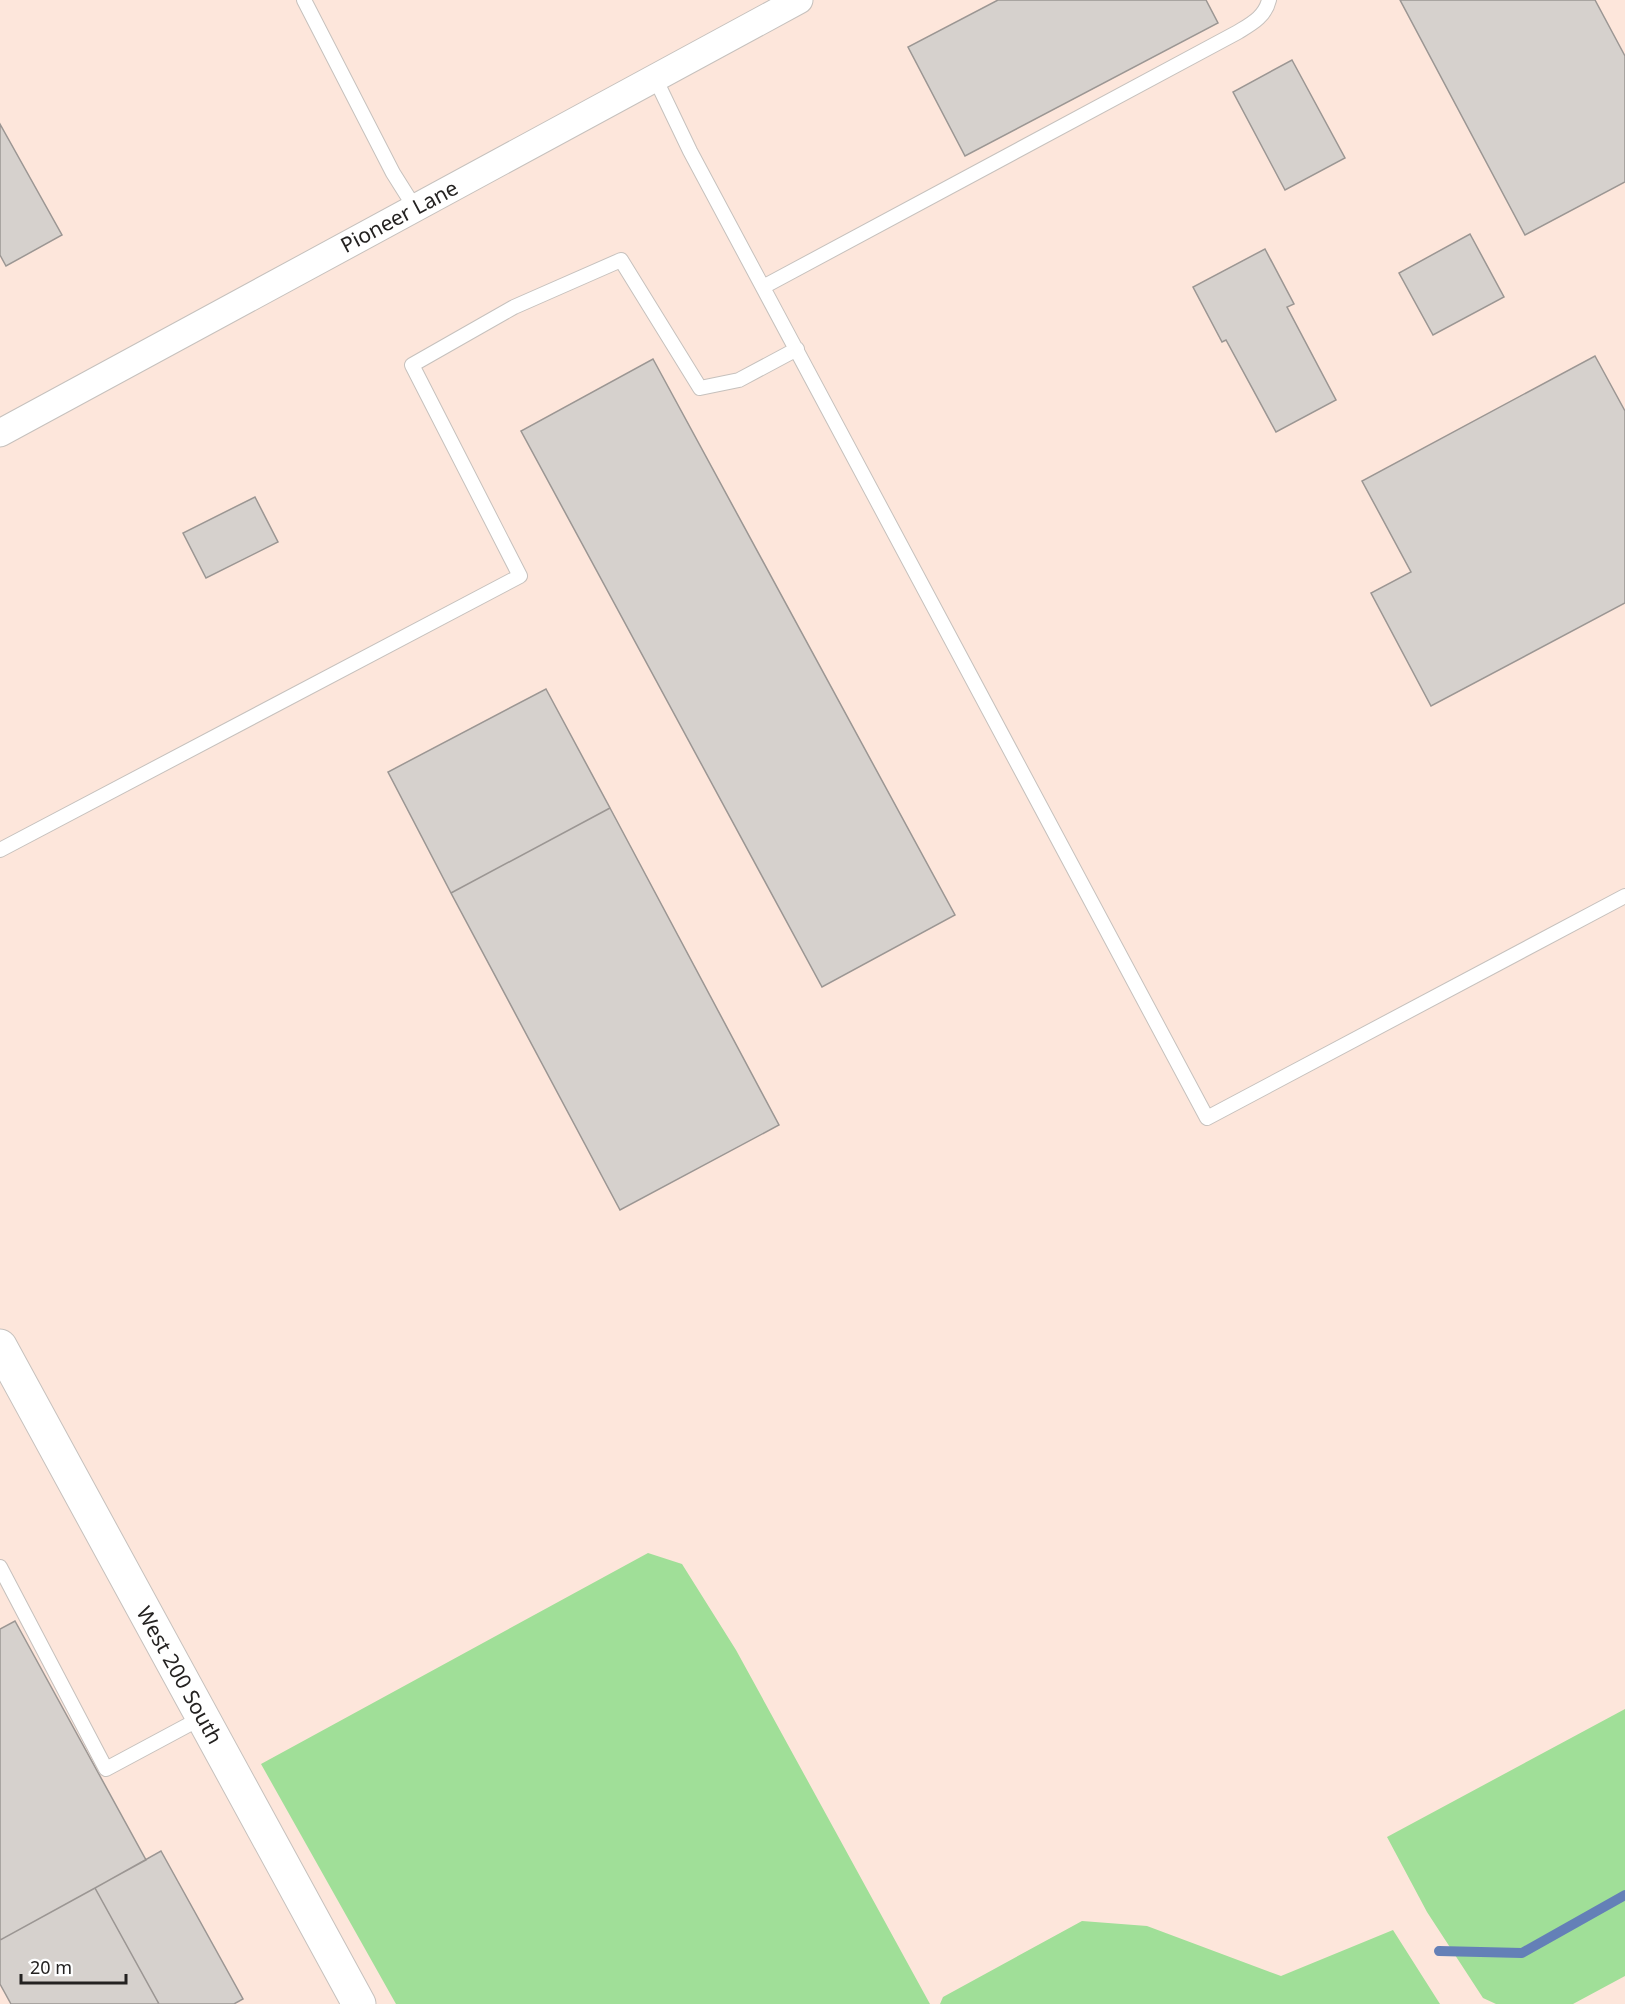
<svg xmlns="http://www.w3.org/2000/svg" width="1625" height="2004" viewBox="0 0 1625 2004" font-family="'Noto Sans',sans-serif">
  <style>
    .industrial { fill: #fde6db }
    .green { fill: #a0df98 }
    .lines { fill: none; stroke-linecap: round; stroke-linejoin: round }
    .stream { stroke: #6480b7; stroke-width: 10 }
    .building { fill: #d6d1cd; stroke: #9b9693; stroke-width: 1.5 }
    .lane-casing { stroke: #c6c1bd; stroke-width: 16 }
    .street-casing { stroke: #c6c1bd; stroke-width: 29 }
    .secondary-casing { stroke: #c6c1bd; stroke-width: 35 }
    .lane { stroke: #fff; stroke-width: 14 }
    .street { stroke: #fff; stroke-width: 27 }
    .secondary { stroke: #fff; stroke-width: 33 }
    .labels { text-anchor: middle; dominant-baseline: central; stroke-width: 4.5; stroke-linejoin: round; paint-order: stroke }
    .street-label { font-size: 21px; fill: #242221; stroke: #fff }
  </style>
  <rect width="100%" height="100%" fill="#faf4f1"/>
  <!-- industrial -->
  <path class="industrial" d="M0 0H1625V2004H0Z"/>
  <!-- green -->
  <path class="green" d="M648 1553 682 1564 736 1650 930 2004H396L261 1764Z
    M1625 1709V1976L1573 2004H1496L1483 1998 1427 1912 1387 1837Z
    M1082 1921 1147 1926 1281 1976 1393 1930 1440 2004H940L943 1997Z"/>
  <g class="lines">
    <!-- stream -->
    <path class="stream" d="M1439 1951 1522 1953 1625 1895"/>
  </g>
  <!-- building -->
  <path class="building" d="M998 0H1206L1218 23 965 156 908 47Z
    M1400 0H1595L1625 56V182L1525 235Z
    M1292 60 1345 158 1285 190 1233 92Z
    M0 124 62 235 6 266 0 255Z
    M1470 234 1504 297 1433 335 1399 273Z
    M1265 249 1294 304 1287 307 1336 400 1276 432 1226 340 1222 342 1193 287Z
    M1595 356 1625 411V603L1431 706 1371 593 1411 572 1362 481Z
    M653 359 955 915 822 987 521 431Z
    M255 497 278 542 206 578 183 533Z
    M546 689 610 808 451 893 388 772Z
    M610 808 779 1125 620 1210 451 893Z
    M15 1621 146 1860 0 1940V1629Z
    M161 1851 243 1999 234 2004H159L95 1888Z
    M95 1888 159 2004H11L0 1984V1940Z"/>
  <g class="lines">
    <defs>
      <path id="lane" d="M304 0 393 173 415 208
        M655 78 690 151 1207 1118 1625 896
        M763 287 1238 32C1251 24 1265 17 1269 0
        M0 850 520 576 412 365 514 307 621 260 700 388 739 380 797 349
        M0 1567 106 1769 203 1717"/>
      <path id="street" d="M0 433 799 0"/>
      <path id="secondary" d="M0 1346 359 2004"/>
    </defs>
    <!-- lane casing -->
    <use href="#lane" class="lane-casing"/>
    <!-- street casing -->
    <use href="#street" class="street-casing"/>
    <!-- secondary casing -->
    <use href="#secondary" class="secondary-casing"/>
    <!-- lane -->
    <use href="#lane" class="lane"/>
    <!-- street -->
    <use href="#street" class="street"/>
    <!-- secondary -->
    <use href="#secondary" class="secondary"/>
  </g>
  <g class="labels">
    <!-- street labels -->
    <g class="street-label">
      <text transform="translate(399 216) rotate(-28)">Pioneer Lane</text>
      <text transform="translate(180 1675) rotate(61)">West 200 South</text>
    </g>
  </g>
  <!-- scale -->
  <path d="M21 1974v9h105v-9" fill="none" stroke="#242221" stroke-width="3"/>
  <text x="30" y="1974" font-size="18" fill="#242221" stroke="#ffffff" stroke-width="4.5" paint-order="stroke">20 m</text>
</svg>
